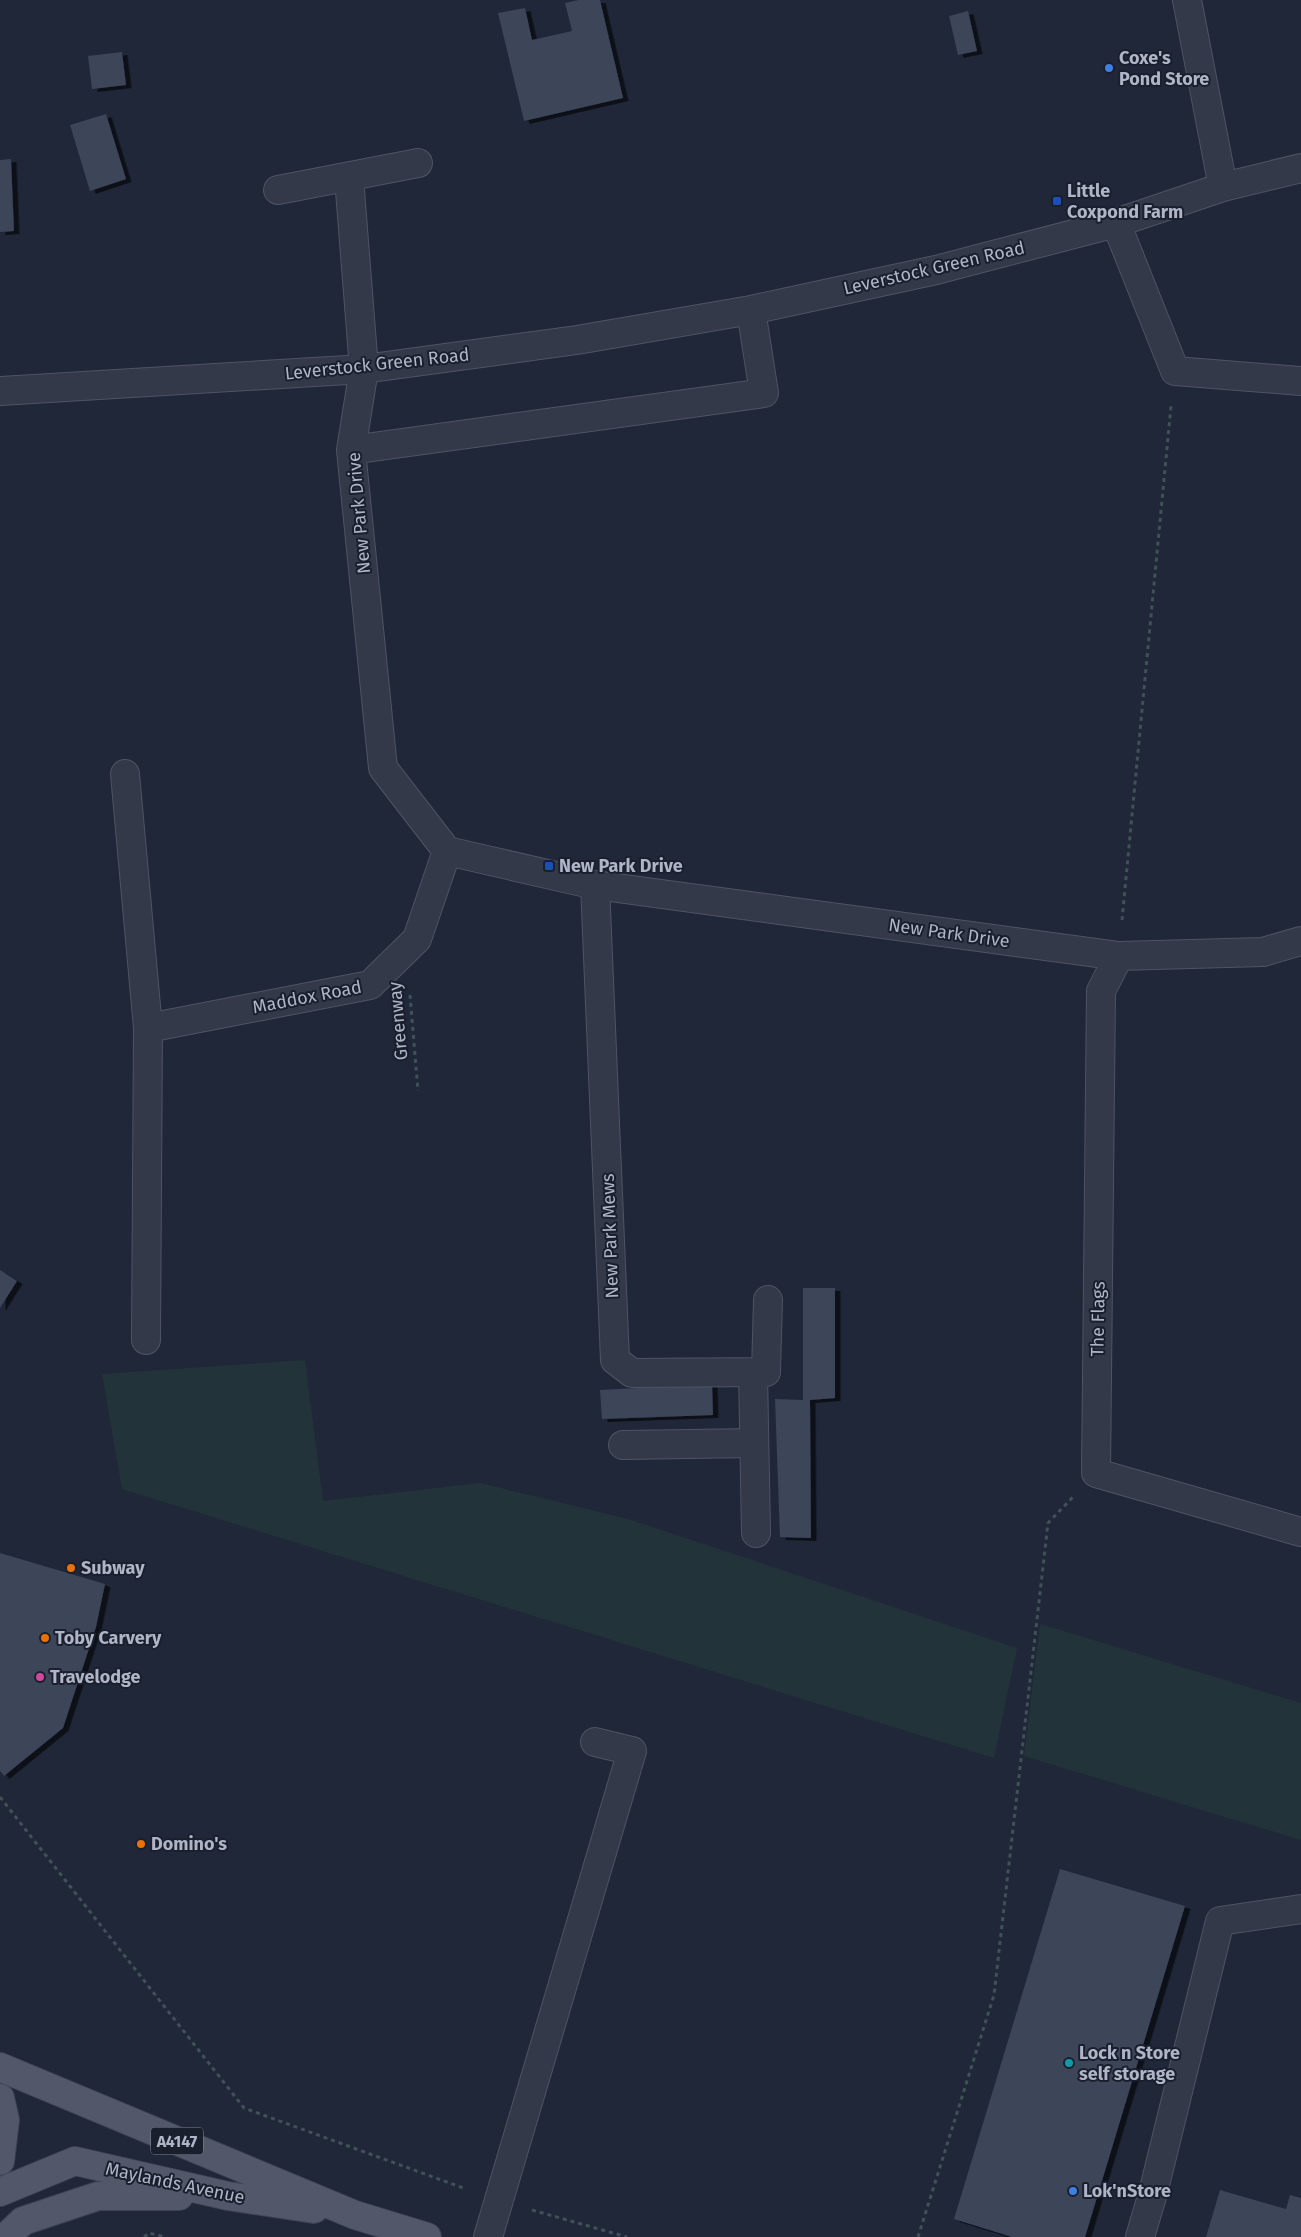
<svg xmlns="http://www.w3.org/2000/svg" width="1301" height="2237" viewBox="0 0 1301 2237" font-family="'Fira Sans',sans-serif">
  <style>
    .green { fill: #22343a }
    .building { fill: #3c4459; filter: url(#shadow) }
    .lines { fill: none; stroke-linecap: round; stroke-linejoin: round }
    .minor-casing { stroke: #4f5464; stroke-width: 30 }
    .major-casing { stroke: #3d4353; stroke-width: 30 }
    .path { stroke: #405157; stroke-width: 3; stroke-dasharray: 4 4; stroke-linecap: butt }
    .minor { stroke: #343949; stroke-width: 28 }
    .major { stroke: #52586a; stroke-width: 28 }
    .shop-dot { fill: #3f7fe0; stroke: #1a1f2e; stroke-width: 2 }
    .transit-dot { fill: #1a4fb4; stroke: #1a1f2e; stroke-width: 2 }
    .food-dot { fill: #e8710a; stroke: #1a1f2e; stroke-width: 2 }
    .hotel-dot { fill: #d1479c; stroke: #1a1f2e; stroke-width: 2 }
    .culture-dot { fill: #0f9aa8; stroke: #1a1f2e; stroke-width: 2 }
    .labels { text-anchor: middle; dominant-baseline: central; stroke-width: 4; stroke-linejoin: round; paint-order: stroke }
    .shield { fill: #1a1f2e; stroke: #828798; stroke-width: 1 }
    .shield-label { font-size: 16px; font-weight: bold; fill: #afb4c6 }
    .poi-label { font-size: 18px; font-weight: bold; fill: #afb4c6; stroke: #1a1f2e; text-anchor: start }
    .street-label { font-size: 18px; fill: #afb4c6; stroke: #1a1f2e }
  </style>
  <defs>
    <filter id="shadow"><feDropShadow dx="5.5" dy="3" stdDeviation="0" flood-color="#0009"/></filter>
  </defs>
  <rect width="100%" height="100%" fill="#202739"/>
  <!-- green -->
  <path class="green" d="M305 1360 323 1501 480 1483 628 1519 1017 1648 994 1758 122 1489 102 1374Z
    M1040 1624 1301 1703V1840L1024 1756Z"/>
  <!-- building -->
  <path class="building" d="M578 0H600L623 98 524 121 498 13 525 8 532 40 572 31 565 3Z
    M968 11 977 51 958 55 949 16Z
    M122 52 126 85 92 89 88 56Z
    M106 114 126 179 90 191 70 125Z
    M11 159 14 231 0 232V160Z
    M0 1270 17 1281 0 1308Z
    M803 1288H835V1398L810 1400 811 1538 780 1537 775 1399 803 1400Z
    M712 1384 713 1415 602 1419 600 1390Z
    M0 1553 105 1584 96 1627 63 1728 4 1776 0 1771Z
    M1060 1869 1185 1906 1085 2237H1012L954 2219Z
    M1220 2190 1286 2209 1290 2195 1301 2198V2237H1206Z"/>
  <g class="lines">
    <defs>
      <path id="minor" d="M1187 0 1223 187
        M349 178 364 369 351 450 383 768 447 851 595 885 1119 956 1263 952 1301 941
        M278 190 418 163
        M1116 223 1175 371 1301 381
        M0 391 364 369 577 340 751 310 936 270 1116 223 1223 187 1301 168
        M351 450 764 393 751 310
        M125 774 148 1028 146 1340
        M595 885 615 1360 632 1373 766 1372 768 1300
        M1119 956 1101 991 1096 1473 1301 1532
        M148 1028 370 985 417 939 447 851
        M753 1372 756 1533
        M623 1445 754 1443
        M488 2237 632 1751 595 1742
        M1140 2237 1153 2193 1220 1921 1301 1909"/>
      <path id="major" d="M0 2067 355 2215 427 2237
        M0 2098 5 2120 0 2161
        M0 2192 75 2161 228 2196 314 2209
        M6 2237 23 2221 98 2196H179"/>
    </defs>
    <!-- minor casing -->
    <use href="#minor" class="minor-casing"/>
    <!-- major casing -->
    <use href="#major" class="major-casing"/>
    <!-- path -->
    <path class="path" d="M1122 920 1171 406
      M410 995 418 1091
      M0 1797 244 2108 466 2189
      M532 2210 627 2237
      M144 2237 149 2233 165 2237
      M918 2237 994 1995 1048 1523 1073 1497"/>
    <!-- minor -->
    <use href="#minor" class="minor"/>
    <!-- major -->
    <use href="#major" class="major"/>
  </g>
  <!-- markers -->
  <g class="shop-dot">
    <circle cx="1109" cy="68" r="5"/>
    <circle cx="1073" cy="2191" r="5"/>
  </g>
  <g class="transit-dot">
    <rect x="1052" y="196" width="10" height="10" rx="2.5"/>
    <rect x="544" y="861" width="10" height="10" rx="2.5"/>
  </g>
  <g class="food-dot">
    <circle cx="71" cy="1568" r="5"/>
    <circle cx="45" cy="1638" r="5"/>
    <circle cx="141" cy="1844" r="5"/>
  </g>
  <circle class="hotel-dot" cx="40" cy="1677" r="5"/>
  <circle class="culture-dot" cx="1069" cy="2063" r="5"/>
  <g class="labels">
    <!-- shield labels -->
    <rect class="shield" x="151" y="2127.5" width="52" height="27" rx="4"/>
    <g class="shield-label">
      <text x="177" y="2141">A4147</text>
    </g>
    <!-- poi labels -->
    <g class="poi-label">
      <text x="1119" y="58">Coxe's<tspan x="1119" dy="21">Pond Store</tspan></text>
      <text x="1067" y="191">Little<tspan x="1067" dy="21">Coxpond Farm</tspan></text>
      <text x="559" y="866">New Park Drive</text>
      <text x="81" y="1568">Subway</text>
      <text x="55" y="1638">Toby Carvery</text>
      <text x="50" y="1677">Travelodge</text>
      <text x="151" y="1844">Domino's</text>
      <text x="1079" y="2053">Lock n Store<tspan x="1079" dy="21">self storage</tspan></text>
      <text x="1083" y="2191">Lok'nStore</text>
    </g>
    <!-- street labels -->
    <g class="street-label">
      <text transform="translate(934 268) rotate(-13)">Leverstock Green Road</text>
      <text transform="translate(377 364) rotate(-6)">Leverstock Green Road</text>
      <text transform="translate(359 513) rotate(-95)">New Park Drive</text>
      <text transform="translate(949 933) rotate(8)">New Park Drive</text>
      <text transform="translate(307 997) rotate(-11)">Maddox Road</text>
      <text transform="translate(398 1021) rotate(-95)">Greenway</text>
      <text transform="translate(610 1236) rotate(-92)">New Park Mews</text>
      <text transform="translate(1098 1319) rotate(-89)">The Flags</text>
      <text transform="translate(175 2183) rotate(12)">Maylands Avenue</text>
    </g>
  </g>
</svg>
